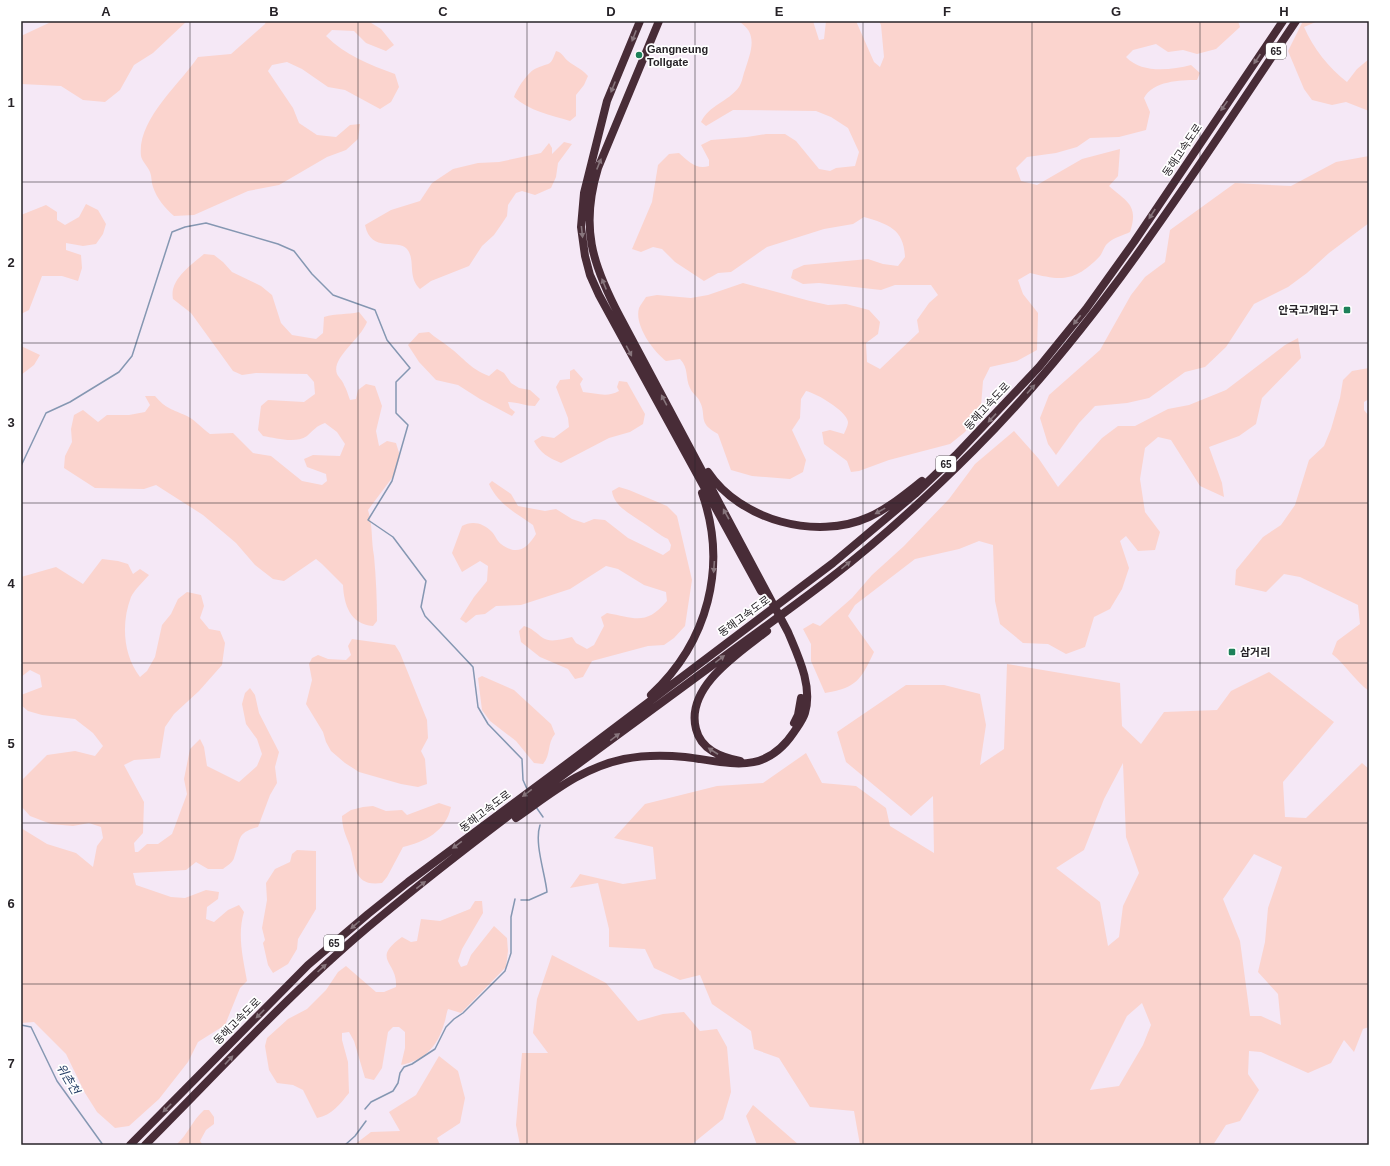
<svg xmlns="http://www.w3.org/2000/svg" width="1390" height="1166" viewBox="0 0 1390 1166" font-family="Helvetica,'Noto Sans KR',sans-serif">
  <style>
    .green { fill: #fbd4ce; fill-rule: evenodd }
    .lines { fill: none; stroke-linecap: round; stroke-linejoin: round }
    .stream { stroke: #8597b2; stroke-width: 1.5 }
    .motorway { stroke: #482c37; stroke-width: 8 }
    .oneway { fill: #88767d }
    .grid { fill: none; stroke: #272328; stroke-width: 1; stroke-opacity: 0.55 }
    .poi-dot { fill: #1d8059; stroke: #fff; stroke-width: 1.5 }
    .labels { text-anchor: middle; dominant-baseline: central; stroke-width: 3.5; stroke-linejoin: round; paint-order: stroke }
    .shield { fill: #fff; stroke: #686568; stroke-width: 1 }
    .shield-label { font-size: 10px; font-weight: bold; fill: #272328 }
    .poi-label { font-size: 11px; font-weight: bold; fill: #272328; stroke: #fff; text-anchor: start }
    .street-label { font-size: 11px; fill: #272328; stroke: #fff }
    .water-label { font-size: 12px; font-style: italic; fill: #253f66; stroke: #fff }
    .neatline { fill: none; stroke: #272328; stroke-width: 1.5 }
    .grid-label { font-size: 13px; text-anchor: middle; font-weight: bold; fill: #272328 }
  </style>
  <rect width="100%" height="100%" fill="#f5e8f6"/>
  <!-- green -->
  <path class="green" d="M53 21H187L153 53 134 65 120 90 105 102 83 100 61 86 21 84V36Z
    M266 21H368L381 29 394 45 386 51 366 43 354 31 332 30 326 36C345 55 370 65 395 74L399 87 391 102 380 109 345 90 328 87 302 69 287 62 272 65 268 71 293 108 299 123 317 135 336 137 350 125 360 124 358 139 346 150 327 157 279 185 248 191 194 215 174 216C165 208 157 199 153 187 151 182 152 177 150 172 148 167 142 161 141 156 137 120 179 85 198 57L231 54 265 24Z
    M738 21H813L819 40 824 39 826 21H856L874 62 880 67 884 57 881 25 879 21H1238L1240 27 1216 49 1197 54 1183 50 1168 52 1156 44 1133 50 1126 57C1142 74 1171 70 1191 65L1200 73 1197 80C1180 80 1153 81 1144 98L1150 112 1146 130 1119 137 1090 138 1077 147 1056 153 1027 157 1016 168 1021 181 1037 185 1082 159 1120 149 1118 176 1109 186C1127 202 1139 205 1130 232 1124 235 1113 238 1108 243 1104 246 1103 252 1100 256 1075 282 1062 281 1030 273L1018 280 1023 294 1038 313 1037 350 1017 361 990 367 983 381 981 406 975 418 965 432 950 444 889 460 859 471 851 472 847 461 824 444 822 432 830 430 844 434C845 431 848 426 848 422 847 411 816 393 806 391L801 399 800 418 792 430 806 460 803 472 790 479 752 476 731 470 718 434C696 422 708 416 699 400 697 396 692 393 690 388 685 378 689 368 680 359L666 361C653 351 634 325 639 308 641 304 644 300 646 297L657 295 691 298 708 295 743 283 810 301 828 305 846 304 869 310 880 322 878 334 866 343 867 362 880 369 919 332 917 320 929 303 938 295 931 285H895L881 290 819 283 803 284 791 278 793 270 804 265 868 259 883 264 898 266 905 257C904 229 888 224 864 217L853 224 824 229 767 247 731 272 718 273 704 281 675 262 662 249 653 247 641 252 632 249 652 202 658 165 669 154 679 153C688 161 696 170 709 166V160L701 145 711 140 747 137 766 134H785L796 141 819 169 830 171 836 168 855 166 859 152 848 128 831 117 816 111 733 110 706 126 701 122C709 105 728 102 739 87 742 83 743 75 745 70 751 51 759 33 738 21Z
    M1303 21H1318L1304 27C1313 48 1329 68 1347 82L1357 69 1369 59V111L1346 102 1332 105 1312 100 1304 89 1288 51Z
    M556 51C563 53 563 57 568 61 575 67 580 67 588 76L584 85 576 95V116L570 121C551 115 529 111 514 97 517 89 528 71 537 68 551 62 550 67 556 51Z
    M564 142 572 144 558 163 556 177 551 188 535 195 522 191 516 193 508 205 507 216 501 225 494 235 482 246 469 266 431 281 420 289C407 277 416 260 407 249 398 238 371 254 365 225L391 210 420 201 432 183 453 169 478 163 499 162 541 153 549 143 552 148V154Z
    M1369 156V223L1329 253 1307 273 1288 287 1254 304 1226 347 1205 367 1185 372 1149 398 1127 403 1095 406 1079 423 1056 455 1048 444 1040 418 1049 395 1100 350 1131 295 1145 277 1165 262 1170 230 1235 183 1291 186 1336 162Z
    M86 204 98 210 106 224 103 234 96 244 83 246 66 243V250L81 255 82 268 78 281 62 276H42L29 310 21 314V215L46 205 57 212V220L65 225 79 217Z
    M204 254 214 255 223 262 232 272 261 286 272 295 281 323 292 335 316 339 323 333 324 317C336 313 347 315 359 312L367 322C360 340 331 358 337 374 339 378 343 381 344 385 347 390 348 395 350 400L356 399 358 390 366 384 375 386 382 406 376 431 379 446 387 441 396 443 400 456 395 474 368 510C373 526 371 540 374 556 376 578 377 599 377 621L373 626C350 624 344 605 343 585L322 564 316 559 284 581 273 579 255 565 236 543 203 515 156 485 144 489 95 488 64 468 65 456 72 442 71 429 74 415 83 410 98 422 107 415H129L145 412 150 405 145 396H155C166 409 172 409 187 416 195 420 203 429 210 434L233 433 253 453 271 456 302 481 322 485 327 481 326 474 307 467 304 459 313 455 340 456 345 444 337 432 325 423C316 426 314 430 307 436 295 444 276 438 263 436L258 430 261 406 268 400 304 402 315 394 314 382 307 374 256 373 242 375 233 371 191 313 173 299C169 280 191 265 204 254Z
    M429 332C435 338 442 341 449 347 465 359 469 368 489 376L497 369 504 373 511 383 519 388 530 390 540 399 535 406C525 406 518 402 508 402L510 408 515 412 512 416 480 399 458 385 436 380 419 362 408 345 419 333Z
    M1298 338 1301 358 1262 398 1256 424 1239 436 1209 447 1222 483 1224 497 1200 486 1171 440 1158 437 1145 448 1140 479 1145 512 1160 532 1155 550 1138 551 1126 536 1120 541 1129 568 1122 589 1110 609 1094 617 1085 647 1066 654 1048 644 1023 643 1000 624 995 601 993 545 979 541 959 549 915 559 855 605 848 616 874 652C861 680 856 688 825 693L811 661V644L803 629 813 623 820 626 852 598 872 575 904 546 949 499 975 464 1014 431 1039 459 1058 487 1102 438 1118 426H1135L1168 409 1189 405 1226 390 1285 345Z
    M21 346 40 355 34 365 21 375Z
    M1369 368V399L1364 402V410L1369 416V691C1355 681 1346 665 1332 654L1337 641 1360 624 1358 605 1300 577 1284 574 1266 592 1235 585 1236 570 1263 537 1281 525 1295 505 1309 460 1324 446 1331 429 1340 398 1343 380 1352 371Z
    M574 369 583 379 580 384 583 392C596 393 607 398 619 391L617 387 619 381 627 382 645 414 643 424 630 432 609 438 561 463C549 458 540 453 534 441L542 436 554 438 569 427 568 418 556 387 560 380 570 379V371Z
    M492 481 511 494 518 506 545 511 556 509 572 519 584 523 594 519 605 520 628 538 663 555 670 550 671 545 668 539C659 535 653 529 645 524 632 515 614 507 612 491L619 487 629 490 667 506 677 516 692 580 685 626 674 638 664 645 648 646 592 661 583 677 575 679 568 669 540 657 521 642 519 631 524 626C532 628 536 633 543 638 550 643 563 639 572 637L576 643 587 649 594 645 604 626 601 617 607 613C635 618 646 626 667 601L666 592 644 585 618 569 606 566 570 589 521 605 496 606 485 614 476 615 466 623 460 619 474 597 487 581 488 566 480 561 462 572 452 553 462 526C472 520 484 523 492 532 495 535 497 541 501 544 517 556 527 549 536 534L533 525C516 513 498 504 489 484Z
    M102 559 118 561 128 564 133 574 140 569 149 575C144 581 135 589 131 597 121 623 123 655 140 677L147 671 155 657 162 625 171 614 178 599 187 592 201 595 204 606 200 618 209 629 220 631 225 643 222 665 199 691 174 714 165 727 160 758 134 760 124 765 144 802 143 833 134 843 135 852H138L147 844H158L172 834 187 794 184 779 190 749 200 739 204 747 207 766 239 782 257 766 262 754 257 739 246 724 242 704 245 693 250 688 255 695 259 713 279 752 275 767 277 783 270 795 258 827C236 833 241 839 234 858 233 862 227 866 223 869H208L196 862 186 870 133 873 136 885 171 897 185 898 206 890 219 892 218 899 207 907 206 919 214 922 228 910 239 905 244 912C237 935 243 958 247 981L240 988 225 1025 198 1042 188 1062 159 1099 129 1126 115 1128 97 1112 85 1093 66 1054 34 1022 21 1023V828L47 844 76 853 93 867 97 846 103 838 101 827 89 823 73 826 51 824 30 816 21 806V781L47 755 75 751 95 756 103 746 93 733 75 719 42 715 28 711 21 705V695L42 687 40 675 30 670 21 677V577L56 567 83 584Z
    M352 639 395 645 400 653 427 720 428 738 421 751 425 759 427 784 418 787 401 784 359 772 345 763 331 751 326 742 323 732 306 704 312 680 309 664 312 658 318 655 328 659 346 660 351 655 348 646Z
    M1007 664 1120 683 1122 726 1141 744 1164 712 1217 710 1231 691 1269 672 1334 722 1283 782 1285 817 1306 818 1362 763 1369 769V1027L1363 1029 1354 1052 1344 1040 1331 1063 1308 1073 1261 1052 1249 1051 1248 1074 1259 1090 1240 1121 1226 1125 1213 1145H860L854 1111 810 1107 779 1058 754 1049 751 1031 712 1004 700 975 680 980 654 968 645 949 609 947V929L598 883 570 888 580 874 623 884 656 879 653 847 614 838 645 804 717 786 763 783 806 753 822 783 856 786 886 808 890 826 934 853 933 796 911 816 846 762 837 732 906 685H944L980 694 986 725 980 765 1004 749ZM1123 763 1126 837 1139 873 1123 906 1119 937 1108 946 1100 902 1056 868 1084 850 1104 799ZM1254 854 1282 867 1268 908 1265 942 1258 972 1278 994 1281 1025 1261 1016H1250L1240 941 1223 899ZM1142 1003 1151 1025 1143 1045 1119 1086 1090 1090 1127 1016Z
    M482 676 514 690 551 724 555 734C547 743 551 755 543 764L534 763 516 741 490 721 482 710 478 678Z
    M439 803 451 807C446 831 425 842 403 847L387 877 382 883C353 887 356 866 350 846 346 836 342 828 342 816L351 810 363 807 373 806 386 811 402 810 407 815Z
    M297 850 316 851V909L298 939 297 949 288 964 273 973 268 965 263 943 265 940 262 928 267 900 266 883 275 869 290 862 292 854Z
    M475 901H482L483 913 462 949 458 961 461 967 467 965 471 955 494 926 507 938 508 951 506 967 461 1013 448 1009C446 1014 446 1019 444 1024 437 1047 425 1060 401 1065L405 1048V1032L399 1027H393L388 1032 382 1068 374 1080 365 1078 354 1041 349 1032 342 1033V1040L348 1062 349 1093C340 1104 332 1115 317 1118L303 1090 293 1085 277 1083 269 1070 265 1046 267 1038 288 1019 307 1009 326 990 338 972 346 966 376 992H384L396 987C398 961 370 960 402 937L411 942 417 941 421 919 440 921 470 909Z
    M552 955 606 983 638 1021 663 1014 684 1012 700 1031 717 1029 727 1047 731 1092 723 1119 691 1145H520L516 1125 522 1053H548L533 1033 537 999Z
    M439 1056 458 1071 465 1098 460 1123 437 1138 440 1145H354L371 1132 400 1131 389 1112 416 1095Z
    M753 1105 799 1145H757L746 1116Z
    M204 1110H209L214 1117V1124L206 1130 200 1141 203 1145H176C189 1133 191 1122 204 1110Z"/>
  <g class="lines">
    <!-- stream -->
    <path class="stream" d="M21 466 46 413 70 402 119 372 132 356 172 232 185 227 206 223 278 244 294 251 312 274 333 295 375 310 387 340 410 368 396 382V413L408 425 392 481 368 520 393 537 426 581 421 607 425 616 473 667 478 707 488 724 522 759 523 780 527 789
      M536 807 543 817
      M521 900H529L547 892C545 873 534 843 540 825
      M21 1025 31 1027 57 1081 103 1145
      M365 1109 371 1102 393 1091 398 1083 400 1073 404 1067 412 1064 435 1049 446 1027 454 1019 463 1013 505 971 511 953V917L515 899
      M345 1145 355 1136 366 1121"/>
    <!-- motorway -->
    <path class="motorway" d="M640 21 607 101 584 193 581 227 585 256 590 275 599 295 761 591
      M708 472C740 520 816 541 869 517 889 508 905 494 922 481
      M651 695C708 642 728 566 702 493
      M794 723 798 715 801 698
      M740 761C721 757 701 750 696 729 685 687 739 653 767 631
      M516 818C552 793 581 768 624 759 644 755 665 755 685 757 729 762 764 777 794 732 798 726 803 720 805 713 813 686 798 656 788 632L620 317C592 264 580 227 598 168L659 21
      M130 1145 308 965 368 914 408 882 576 757 833 563 915 494 956 455 1039 367 1086 309 1134 242 1283 21
      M145 1145C222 1068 295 987 379 918 485 830 599 749 710 667 749 638 789 610 828 580 879 541 928 496 974 450 1101 323 1196 169 1296 21"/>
  </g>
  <!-- one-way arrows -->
  <defs><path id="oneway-solid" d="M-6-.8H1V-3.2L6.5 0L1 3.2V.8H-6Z"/></defs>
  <g class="oneway">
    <use href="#oneway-solid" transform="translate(634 36) rotate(111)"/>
    <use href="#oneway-solid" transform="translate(1257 59) rotate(124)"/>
    <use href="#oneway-solid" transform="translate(613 87) rotate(112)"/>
    <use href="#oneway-solid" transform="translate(1224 106) rotate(125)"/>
    <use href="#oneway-solid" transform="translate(599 164) rotate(-68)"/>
    <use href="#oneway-solid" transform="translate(1152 214) rotate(123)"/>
    <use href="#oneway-solid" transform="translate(582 232) rotate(84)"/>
    <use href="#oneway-solid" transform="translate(604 284) rotate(-112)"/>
    <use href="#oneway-solid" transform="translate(1077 320) rotate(128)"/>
    <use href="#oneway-solid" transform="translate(629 351) rotate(62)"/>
    <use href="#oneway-solid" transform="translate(1031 389) rotate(-48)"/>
    <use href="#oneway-solid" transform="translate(664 400) rotate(-118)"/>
    <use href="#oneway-solid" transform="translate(992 418) rotate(133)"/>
    <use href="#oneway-solid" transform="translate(880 511) rotate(151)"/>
    <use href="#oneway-solid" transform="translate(726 514) rotate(-119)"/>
    <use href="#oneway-solid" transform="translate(846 565) rotate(-40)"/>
    <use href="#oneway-solid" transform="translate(714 567) rotate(94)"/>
    <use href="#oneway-solid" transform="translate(720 659) rotate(-37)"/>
    <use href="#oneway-solid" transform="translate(615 737) rotate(-37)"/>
    <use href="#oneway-solid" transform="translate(713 751) rotate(-147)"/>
    <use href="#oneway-solid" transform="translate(527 793) rotate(143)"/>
    <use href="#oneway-solid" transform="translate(457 845) rotate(144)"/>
    <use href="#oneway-solid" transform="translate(421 885) rotate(-38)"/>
    <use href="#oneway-solid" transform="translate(355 925) rotate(139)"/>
    <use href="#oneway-solid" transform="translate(322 968) rotate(-42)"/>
    <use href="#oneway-solid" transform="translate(260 1014) rotate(135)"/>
    <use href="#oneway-solid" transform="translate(229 1060) rotate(-47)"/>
    <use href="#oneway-solid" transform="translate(167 1108) rotate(135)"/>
  </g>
  <!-- grid -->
  <path class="grid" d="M190 21V1145M358 21V1145M527 21V1145M695 21V1145M863 21V1145M1032 21V1145M1200 21V1145M21 182H1369M21 343H1369M21 503H1369M21 663H1369M21 823H1369M21 984H1369"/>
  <!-- markers -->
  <g class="poi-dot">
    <circle cx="639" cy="55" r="4"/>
    <rect x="1343" y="306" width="8" height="8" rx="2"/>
    <rect x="1228" y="648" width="8" height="8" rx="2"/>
  </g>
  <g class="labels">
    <!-- shield labels -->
    <g class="shield">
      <rect x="1266" y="43" width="20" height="16" rx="3"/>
      <rect x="936" y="456" width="20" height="16" rx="3"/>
      <rect x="324" y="935" width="20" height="16" rx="3"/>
    </g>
    <g class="shield-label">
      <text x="1276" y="51">65</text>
      <text x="946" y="464">65</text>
      <text x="334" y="943">65</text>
    </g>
    <!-- poi labels -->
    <g class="poi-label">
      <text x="647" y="49">Gangneung<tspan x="647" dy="13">Tollgate</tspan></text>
      <text x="1339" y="310" text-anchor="end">안국고개입구</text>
      <text x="1240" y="652">삼거리</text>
    </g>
    <!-- street labels -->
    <g class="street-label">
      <text transform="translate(1182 150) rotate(-56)">동해고속도로</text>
      <text transform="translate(987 406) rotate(-47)">동해고속도로</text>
      <text transform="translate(744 616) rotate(-36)">동해고속도로</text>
      <text transform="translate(485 811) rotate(-37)">동해고속도로</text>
      <text transform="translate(237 1021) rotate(-45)">동해고속도로</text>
    </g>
    <!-- water labels -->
    <g class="water-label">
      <text transform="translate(68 1079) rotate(59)">위촌천</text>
    </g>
  </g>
  <!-- border -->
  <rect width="1390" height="1166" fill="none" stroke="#ffffff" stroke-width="44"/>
  <rect x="22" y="22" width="1346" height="1122" class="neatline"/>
  <g class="grid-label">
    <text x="106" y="16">A</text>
    <text x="274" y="16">B</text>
    <text x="443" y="16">C</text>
    <text x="611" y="16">D</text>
    <text x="779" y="16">E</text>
    <text x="947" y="16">F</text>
    <text x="1116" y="16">G</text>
    <text x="1284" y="16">H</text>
    <text x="11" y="107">1</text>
    <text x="11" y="267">2</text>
    <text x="11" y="427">3</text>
    <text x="11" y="588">4</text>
    <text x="11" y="748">5</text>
    <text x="11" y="908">6</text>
    <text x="11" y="1068">7</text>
  </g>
</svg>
